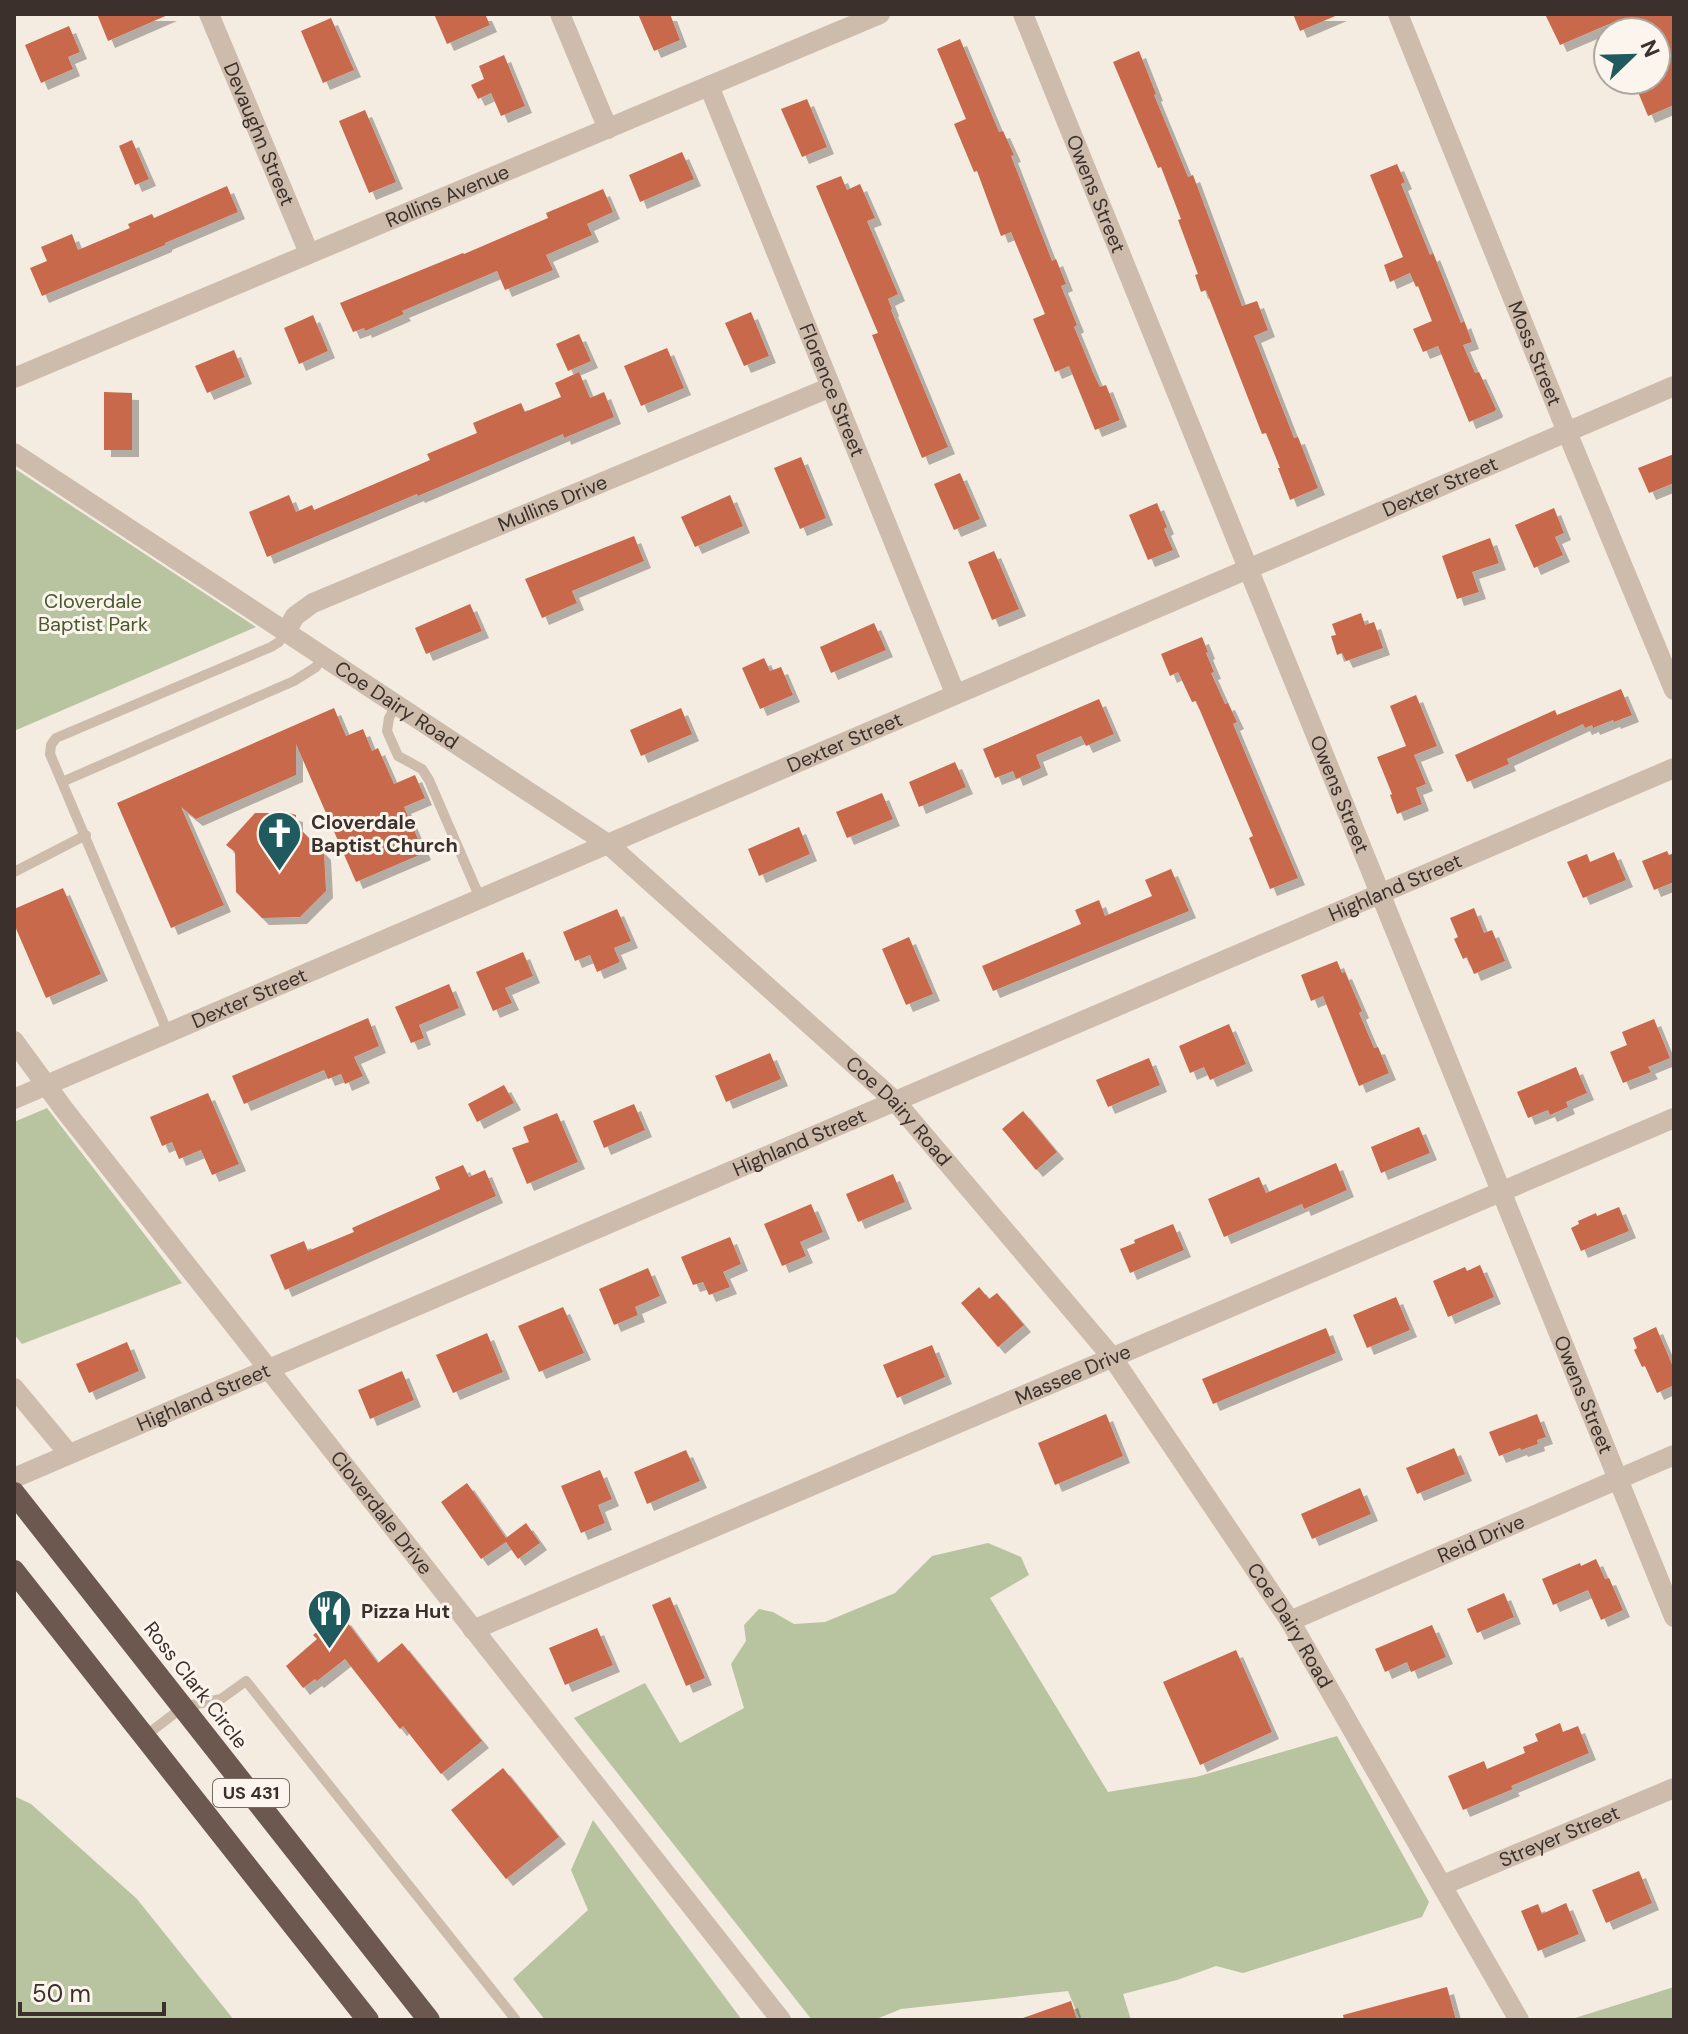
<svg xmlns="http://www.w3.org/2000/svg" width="1688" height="2034" viewBox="0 0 1688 2034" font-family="'DM Sans',sans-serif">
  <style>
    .green { fill: #b8c4a0 }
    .building { fill: #c8694b; filter: url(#shadow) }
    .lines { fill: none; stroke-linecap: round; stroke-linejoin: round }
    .service { stroke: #cdbbac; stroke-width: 10 }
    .minor { stroke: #cdbbac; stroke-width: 20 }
    .trunk { stroke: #6c584f; stroke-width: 22 }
    .labels { text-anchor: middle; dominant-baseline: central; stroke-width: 6; stroke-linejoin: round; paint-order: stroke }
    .shield { fill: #fbf5ee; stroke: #756b66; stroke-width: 2 }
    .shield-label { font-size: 18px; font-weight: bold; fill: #3b302b }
    .street-label { font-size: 20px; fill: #3b302b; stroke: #fbf5ee }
    .park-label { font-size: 20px; fill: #4a5a2e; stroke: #fbf5ee }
    .poi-label { font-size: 20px; font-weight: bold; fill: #3b302b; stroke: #fbf5ee; text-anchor: start }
  </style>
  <defs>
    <filter id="shadow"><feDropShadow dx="7" dy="7" stdDeviation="0" flood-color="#0004"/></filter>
  </defs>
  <rect width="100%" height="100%" fill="#f4ebe1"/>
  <!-- green -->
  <path class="green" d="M14 468 256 627 14 731Z
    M47 1108 182 1283 22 1344 14 1334V1122Z
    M988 1543 1021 1557 1029 1575 990 1598 1108 1792 1196 1777 1337 1736 1429 1902 1422 1917 1243 1973 1216 1966 1177 1980 1123 1994 1131 2020H1080L1068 1991 901 2009 874 2020H812L574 1718 645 1683 680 1743 744 1708 731 1664 746 1641 744 1625 759 1609 773 1612 794 1624 825 1622 895 1593 932 1556Z
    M14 1796 31 1804 137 1899 234 2020H14Z
    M593 1820 742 2020H545L513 1979 588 1910 571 1870Z
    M1674 1987V2020H1576L1575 2018Z"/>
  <!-- building -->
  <path class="building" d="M97 14H170L108 41Z
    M434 14H485L490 25 447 44Z
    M638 14H670L680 40 654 51Z
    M1293 14H1340L1300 31Z
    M1545 14H1674V105L1648 116 1633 80H1656V32H1612L1609 24 1560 45Z
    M331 18 354 70 323 83 301 31Z
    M69 26 80 52 68 57 73 69 41 83 25 45Z
    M960 39 999 132 1003 131 1014 155 1011 156 1052 261 1056 259 1066 284 1061 286 1077 325 1074 327 1094 375 1100 387 1106 385 1120 420 1095 430 1069 366 1055 372 1033 319 1045 314 1011 232 1001 236 977 171 974 172 954 124 966 119 937 49Z
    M1139 51 1156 94 1154 95 1188 177 1193 175 1242 306 1257 301 1268 330 1254 336 1294 438 1298 437 1318 488 1290 500 1278 468H1280L1266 433 1262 434 1206 290 1201 292 1195 275 1198 274 1178 220 1181 219 1161 167 1158 168 1113 62Z
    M504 55 525 106 501 116 491 93 478 99 471 85 484 79 479 66Z
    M807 99 827 147 802 157 781 109Z
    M365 110 396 182 369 193 339 121Z
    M132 140 149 179 135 185 119 146Z
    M682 152 694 179 640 202 629 175Z
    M1397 164 1405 182 1401 184 1430 255 1433 253 1461 323 1464 321 1472 342 1463 345 1475 373 1479 372 1496 409 1495 411 1469 422 1438 346 1423 352 1413 329 1432 321 1418 286 1416 287 1410 273 1390 282 1384 265 1403 257 1370 175Z
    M841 176 847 190 860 184 875 218 867 221 898 294 888 299 892 309 891 310 948 447 922 458 872 335 878 333 816 186Z
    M227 186 238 212 165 243V245L42 296 30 268 47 261 41 247 72 234 78 250 130 228 128 224 152 214 154 218Z
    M603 189 613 212 587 224 592 235 546 255 553 270 505 290 497 271 402 311 404 314 365 331 364 328 353 332 340 303 463 253 464 254 548 218 546 213Z
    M751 312 769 356 744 366 725 323Z
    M313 315 328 351 299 364 284 328Z
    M579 334 591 361 568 371 556 344Z
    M667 348 684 388 641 406 624 366Z
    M234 350 245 377 207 393 195 366Z
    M579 372 590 398 604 392 614 417 564 438 563 434 418 496 417 494 267 557 249 512 289 495 296 512 312 505 314 510 430 460 427 454 477 433 473 423 521 403 525 412 561 397 555 383Z
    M104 392 132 393V450H104Z
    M1674 454V483L1649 493 1638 468Z
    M801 457 826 518 800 529 774 468Z
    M960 473 980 519 954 530 934 484Z
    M730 495 743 526 695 547 681 517Z
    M1157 503 1167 527 1164 529 1173 550 1148 560 1129 515Z
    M1554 508 1564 533 1555 537 1563 555 1534 568 1515 525Z
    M634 536 644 561 572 591 577 603 542 618 525 579Z
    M1490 538 1499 563 1472 572 1479 592 1457 599 1442 556Z
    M994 551 1019 609 992 620 968 562Z
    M470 604 482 631 426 654 415 628Z
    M1361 613 1365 625 1374 622 1383 648 1346 661 1342 653 1337 655 1331 636 1336 635 1332 624Z
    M874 623 886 650 831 673 820 647Z
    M1202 637 1208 652 1206 653 1214 672 1211 673 1225 704 1228 703 1237 722 1233 724 1298 878 1270 889 1249 838 1253 836 1196 701 1192 702 1178 672 1170 676 1161 654Z
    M764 658 770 671 781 667 793 695 760 709 742 668Z
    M1621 689 1632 715 1614 722 1613 720 1593 728 1592 725 1585 728 1583 724 1507 759 1509 764 1467 782 1455 755 1555 710 1557 715Z
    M1416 695 1437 746 1414 755 1426 784 1416 788 1422 804 1397 814 1390 795 1392 794 1377 757 1406 746 1390 706Z
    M1099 699 1114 734 1086 746 1081 736 1036 755 1041 768 1016 779 1013 771 995 778 983 749Z
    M334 708 346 736 363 729 372 751 378 748 394 784 415 775 425 798 404 807 424 853 356 882 296 744V775L196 819 181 807 224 905 171 928 117 803Z
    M681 708 692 734 641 756 630 730Z
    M955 762 966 787 919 807 909 782Z
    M882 793 893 819 847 838 836 812Z
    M255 813H289L296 815V825L324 853 326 891 300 917 262 918 236 892 235 852 226 845Z
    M799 827 810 854 759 876 748 849Z
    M1667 851 1669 855 1674 853V882L1654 890 1642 861Z
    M1614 852 1626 880 1583 898 1567 862 1587 854 1590 862Z
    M1171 869 1189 911 993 991 982 966 1081 924 1075 910 1099 900 1105 916 1152 896 1145 880Z
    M63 888 101 974 46 998 14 924V909Z
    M1474 908 1484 933 1492 930 1505 961 1474 974 1467 957 1463 959 1454 939 1458 937 1450 918Z
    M617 909 631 941 614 948 620 962 597 972 590 955 575 961 563 932Z
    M909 937 933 994 906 1005 882 949Z
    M523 952 533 976 505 988 512 1003 493 1011 476 972Z
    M1337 961 1342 973 1345 972 1362 1011 1359 1013 1374 1048 1378 1047 1389 1073 1359 1086 1323 996 1311 1001 1301 975Z
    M449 984 459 1008 419 1025 424 1038 411 1043 395 1007Z
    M368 1018 379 1046 354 1057 363 1076 345 1084 341 1074 328 1079 324 1070 244 1104 232 1076Z
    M1654 1019 1670 1058 1648 1067 1651 1072 1623 1083 1610 1052 1627 1045 1622 1032Z
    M1229 1024 1246 1064 1210 1080 1204 1067 1190 1073 1179 1046Z
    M770 1053 781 1079 726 1102 715 1076Z
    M1149 1058 1160 1085 1108 1107 1096 1080Z
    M1576 1067 1587 1093 1566 1102 1568 1107 1550 1115 1548 1110 1528 1118 1517 1092Z
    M504 1085 514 1103 477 1122 468 1104Z
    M208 1093 239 1164 212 1175 201 1150 179 1159 172 1142 162 1146 150 1117Z
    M634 1104 645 1130 604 1148 593 1121Z
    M1023 1111 1057 1152 1036 1170 1002 1129Z
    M557 1113 578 1162 527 1184 512 1148 529 1142 523 1127Z
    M1419 1127 1430 1153 1381 1173 1371 1147Z
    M1336 1163 1347 1190 1304 1209 1302 1204 1224 1237 1208 1199 1259 1177 1266 1193Z
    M463 1165 469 1177 485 1170 496 1196 285 1290 270 1255 304 1241 308 1251 354 1232 352 1228 440 1189 435 1177Z
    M893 1174 905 1202 858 1222 846 1194Z
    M811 1204 823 1232 800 1242 806 1256 782 1266 764 1224Z
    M1619 1207 1629 1231 1581 1251 1571 1228 1579 1224 1578 1221 1596 1213 1597 1216Z
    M1173 1224 1184 1250 1130 1273 1120 1249 1135 1243 1134 1240Z
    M730 1237 741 1264 723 1272 730 1287 709 1295 703 1282 693 1285 681 1257Z
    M1480 1265 1494 1297 1448 1317 1433 1281 1465 1267 1467 1271Z
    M648 1268 660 1296 635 1307 638 1315 614 1325 599 1289Z
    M979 1287 989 1299 997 1293 1024 1325 998 1347 961 1303Z
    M1396 1297 1410 1330 1367 1348 1353 1315Z
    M563 1307 584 1353 539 1372 518 1326Z
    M1656 1327 1674 1369V1385L1657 1393 1645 1366 1642 1367 1634 1350 1637 1348 1633 1338Z
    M1326 1328 1336 1353 1213 1404 1202 1379Z
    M487 1333 503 1372 453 1393 436 1355Z
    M127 1342 139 1371 89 1393 76 1364Z
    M932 1345 945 1377 897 1398 883 1365Z
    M402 1371 414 1400 370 1419 358 1390Z
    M1106 1414 1123 1456 1055 1485 1038 1443Z
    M1537 1414 1546 1437 1537 1440 1538 1444 1521 1450 1520 1448 1499 1456 1489 1432Z
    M1454 1448 1465 1474 1417 1494 1406 1468Z
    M686 1450 700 1481 647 1504 634 1472Z
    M600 1470 612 1499 598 1505 605 1523 581 1533 561 1486Z
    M467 1483 506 1538 526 1523 540 1543 518 1559 506 1542 481 1559 441 1502Z
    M1360 1488 1371 1514 1312 1539 1301 1514Z
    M1596 1559 1605 1579 1609 1578 1623 1610 1601 1620 1588 1590 1553 1605 1542 1579 1580 1563 1581 1566Z
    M1504 1593 1514 1617 1477 1633 1467 1609Z
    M670 1597 705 1678 686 1686 652 1605Z
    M344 1618 378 1663 402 1643 482 1741 441 1774 403 1726 400 1729 345 1659 317 1681 315 1679 303 1688 286 1666 317 1639 313 1635 326 1625 330 1629Z
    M1432 1625 1446 1657 1411 1672 1407 1662 1385 1672 1375 1649Z
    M597 1628 613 1665 565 1685 549 1648Z
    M1236 1650 1272 1732 1200 1765 1163 1682Z
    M1560 1723 1563 1732 1578 1726 1589 1753 1511 1786 1513 1789 1463 1810 1448 1776 1484 1761 1487 1769 1525 1753 1523 1747 1538 1741 1535 1734Z
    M503 1768 559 1837 506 1879 451 1810Z
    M1639 1871 1652 1903 1606 1923 1592 1890Z
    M1566 1903 1579 1934 1538 1951 1521 1911 1538 1904 1542 1914Z
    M1447 1987 1456 2020H1344L1343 2015Z
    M1071 2001 1077 2020H1024L1023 2018Z"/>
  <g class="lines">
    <!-- service -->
    <path class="service" d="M397 704 389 718 387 731 398 756 422 769 429 780 480 898
      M62 782 294 681 316 667 323 656
      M14 872 86 835
      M168 1033 50 754 51 745 56 738 271 647 279 642 286 632
      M145 1736 183 1707 221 1699 246 1681 516 2020"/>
    <!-- minor -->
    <g class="minor">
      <path id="s1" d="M209 14 309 253"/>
      <path d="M560 14 608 129"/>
      <path id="s2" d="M1023 14 1674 1617"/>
      <path id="s3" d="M1398 14 1567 432 1674 690"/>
      <path id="s4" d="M709 86 955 693"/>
      <path id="s5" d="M14 378 880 14"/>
      <path id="s6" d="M14 453 608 844 895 1101 1112 1357 1179 1456 1290 1621 1519 2020"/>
      <path id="s7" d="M286 632 295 616 313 603 831 387"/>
      <path id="s8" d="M14 1041 63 1108 781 2020"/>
      <path id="s9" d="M14 1099 1674 386"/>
      <path d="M14 1388 69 1454"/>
      <path id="s10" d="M14 1478 1674 768"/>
      <path id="s11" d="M1290 1621 1674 1455"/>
      <path id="s12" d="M473 1630 1674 1118"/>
      <path id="s13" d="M1443 1885 1674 1788"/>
    </g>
    <!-- trunk -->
    <path class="trunk" d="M14 1493 429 2020
      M14 1571 368 2020"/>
  </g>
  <!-- icons -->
  <defs>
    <symbol id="church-pin" viewBox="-11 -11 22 30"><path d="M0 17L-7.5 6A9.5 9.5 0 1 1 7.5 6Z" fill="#1f5a5e" stroke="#fbf5ee"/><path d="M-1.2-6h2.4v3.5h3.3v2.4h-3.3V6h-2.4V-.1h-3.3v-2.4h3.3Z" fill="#fff"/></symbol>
    <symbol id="restaurant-pin" viewBox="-11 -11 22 30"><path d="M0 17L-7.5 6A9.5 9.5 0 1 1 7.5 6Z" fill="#1f5a5e" stroke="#fbf5ee"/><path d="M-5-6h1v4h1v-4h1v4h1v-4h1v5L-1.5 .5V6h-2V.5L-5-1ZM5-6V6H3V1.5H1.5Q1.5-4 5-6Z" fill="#fff"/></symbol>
  </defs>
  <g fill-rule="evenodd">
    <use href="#church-pin" x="254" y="808" width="51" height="69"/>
    <use href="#restaurant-pin" x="304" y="1586" width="51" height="69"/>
  </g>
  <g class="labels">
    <!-- shield labels -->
    <rect class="shield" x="213" y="1779" width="76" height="28" rx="6"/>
    <g class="shield-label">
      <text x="251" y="1793">US 431</text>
    </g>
    <!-- street labels -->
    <g class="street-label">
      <text stroke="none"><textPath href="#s1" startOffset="130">Devaughn Street</textPath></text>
      <text stroke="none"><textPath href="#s2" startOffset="194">Owens Street</textPath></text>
      <text stroke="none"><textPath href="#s5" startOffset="470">Rollins Avenue</textPath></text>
      <text stroke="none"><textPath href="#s3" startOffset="366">Moss Street</textPath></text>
      <text stroke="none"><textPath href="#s4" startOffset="328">Florence Street</textPath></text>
      <text stroke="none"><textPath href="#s9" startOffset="1552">Dexter Street</textPath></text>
      <text stroke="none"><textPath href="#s7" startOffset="300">Mullins Drive</textPath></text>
      <text stroke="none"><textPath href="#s6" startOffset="458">Coe Dairy Road</textPath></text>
      <text stroke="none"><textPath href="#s9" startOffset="904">Dexter Street</textPath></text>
      <text stroke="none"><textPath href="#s2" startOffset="842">Owens Street</textPath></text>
      <text stroke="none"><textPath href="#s10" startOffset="1502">Highland Street</textPath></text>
      <text stroke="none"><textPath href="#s9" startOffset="256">Dexter Street</textPath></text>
      <text stroke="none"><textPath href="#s6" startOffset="1106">Coe Dairy Road</textPath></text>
      <text stroke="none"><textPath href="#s10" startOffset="854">Highland Street</textPath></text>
      <text stroke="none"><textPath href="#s12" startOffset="652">Massee Drive</textPath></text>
      <text stroke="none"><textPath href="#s2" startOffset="1490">Owens Street</textPath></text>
      <text stroke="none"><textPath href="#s10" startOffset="206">Highland Street</textPath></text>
      <text stroke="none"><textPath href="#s8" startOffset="598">Cloverdale Drive</textPath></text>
      <text stroke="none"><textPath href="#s11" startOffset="208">Reid Drive</textPath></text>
      <text stroke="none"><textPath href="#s6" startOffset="1754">Coe Dairy Road</textPath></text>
      <text transform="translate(196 1685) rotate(52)">Ross Clark Circle</text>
      <text stroke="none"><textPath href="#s13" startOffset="126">Streyer Street</textPath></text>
    </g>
    <!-- park labels -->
    <g class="park-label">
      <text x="93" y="601">Cloverdale<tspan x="93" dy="23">Baptist Park</tspan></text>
    </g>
    <!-- poi labels -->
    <g class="poi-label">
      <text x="311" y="822">Cloverdale<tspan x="311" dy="23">Baptist Church</tspan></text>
      <text x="361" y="1611">Pizza Hut</text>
    </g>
  </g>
  <!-- border -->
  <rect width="1688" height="2034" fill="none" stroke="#3b302b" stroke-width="32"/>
  <!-- north arrow -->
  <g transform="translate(1632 56) rotate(67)"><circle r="38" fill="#fbf5ee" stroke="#aea6a0" stroke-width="2"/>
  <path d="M0-6L14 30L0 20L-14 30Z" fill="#1f5a5e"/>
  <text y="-12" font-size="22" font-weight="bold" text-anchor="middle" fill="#3b302b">N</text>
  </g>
  <!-- scale -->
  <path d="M20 2002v12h144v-12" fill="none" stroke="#3b302b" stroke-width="4"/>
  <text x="32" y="2002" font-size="24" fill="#3b302b" stroke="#fbf5ee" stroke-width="6" paint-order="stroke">50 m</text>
</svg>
